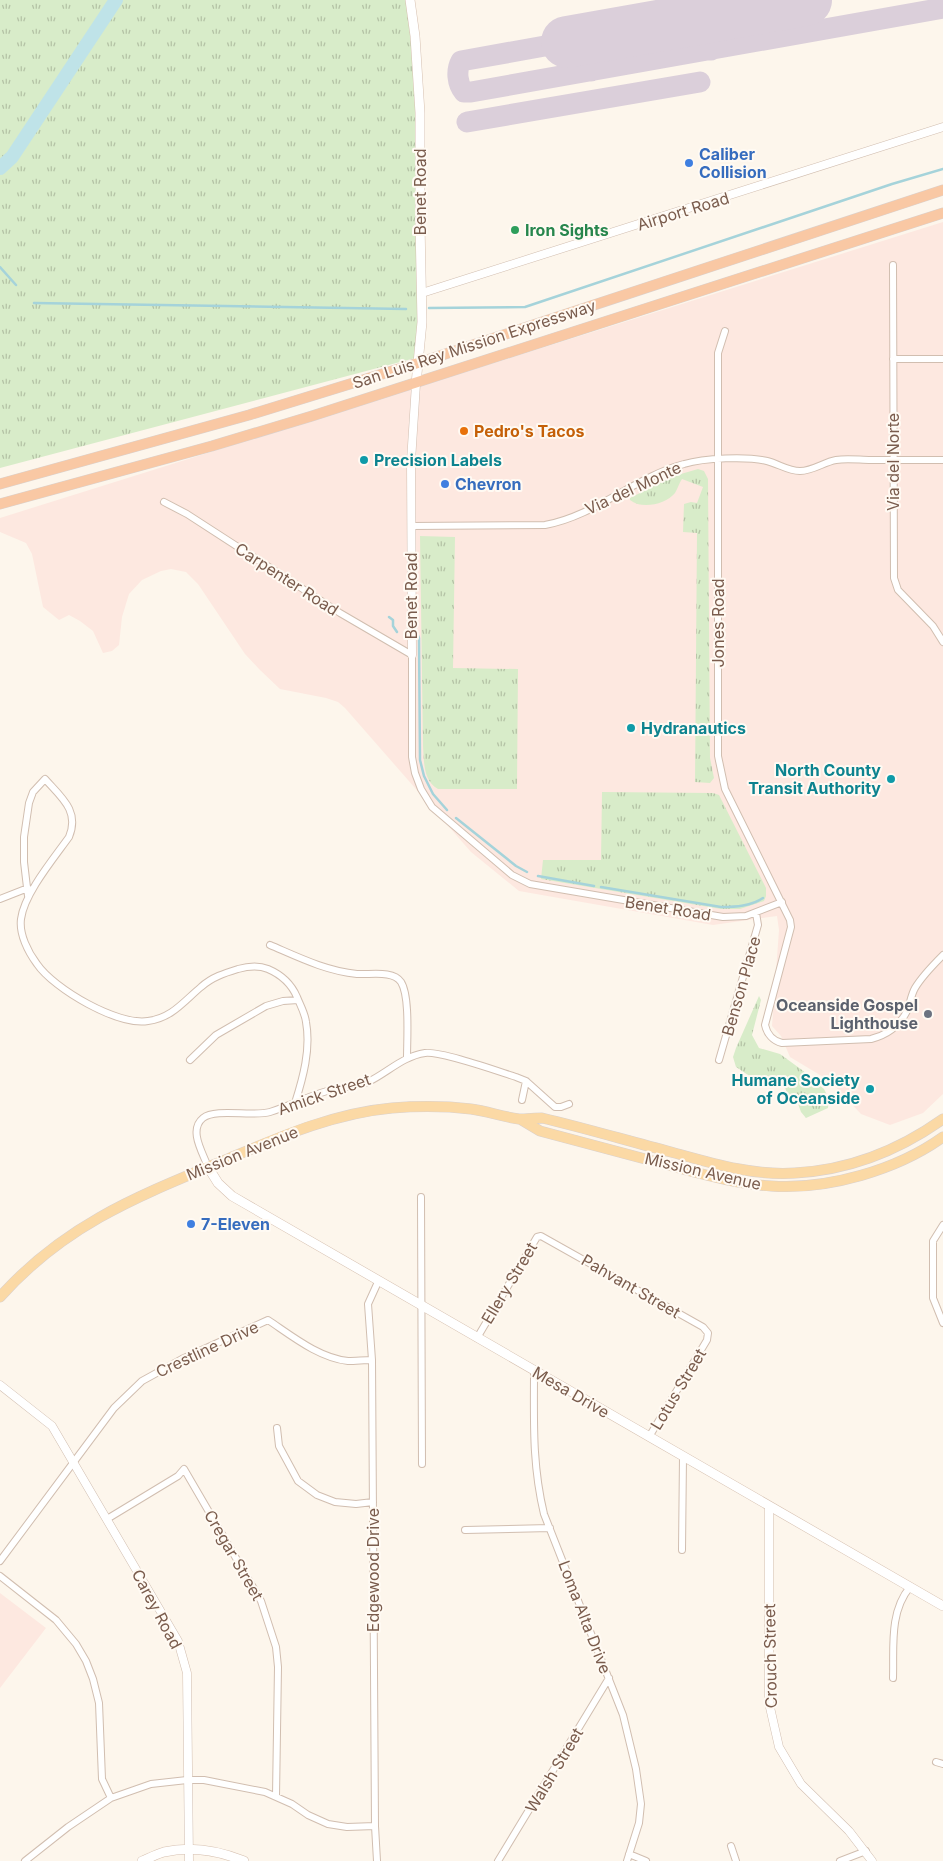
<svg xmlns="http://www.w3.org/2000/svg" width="943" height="1861" viewBox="0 0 943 1861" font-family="Inter,sans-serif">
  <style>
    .commercial { fill: #fde8e0 }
    .grass { fill: url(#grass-tufts) }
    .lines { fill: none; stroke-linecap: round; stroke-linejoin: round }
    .stream { stroke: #a5d3da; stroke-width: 2.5 }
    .river { stroke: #bfe3e8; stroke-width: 14 }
    .taxiway { stroke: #dbcfda; stroke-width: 21 }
    .runway { stroke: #dbcfda; stroke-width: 52 }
    .minor-casing { stroke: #d1beb0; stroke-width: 8 }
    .tertiary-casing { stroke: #d1beb0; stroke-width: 9 }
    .secondary-casing { stroke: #d6c0b0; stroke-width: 10 }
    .primary-casing { stroke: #dad1cd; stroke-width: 11 }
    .trunk-casing { stroke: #dad1cd; stroke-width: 11 }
    .minor { stroke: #fff; stroke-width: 6 }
    .tertiary { stroke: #fff; stroke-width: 8 }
    .secondary { stroke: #fff; stroke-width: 9 }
    .primary { stroke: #fbd9a5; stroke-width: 10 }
    .trunk { stroke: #f9c8a4; stroke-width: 10 }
    .shop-dot { fill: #3f7fe0; stroke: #fffaf3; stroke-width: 2 }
    .leisure-dot { fill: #2e9e5b; stroke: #fffaf3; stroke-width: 2 }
    .food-dot { fill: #e8710a; stroke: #fffaf3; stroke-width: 2 }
    .culture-dot { fill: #0f9aa8; stroke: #fffaf3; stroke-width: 2 }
    .worship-dot { fill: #6b7280; stroke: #fffaf3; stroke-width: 2 }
    .labels { text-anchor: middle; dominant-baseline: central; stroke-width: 4; stroke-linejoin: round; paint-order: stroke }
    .shop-label { font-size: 16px; font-weight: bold; fill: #366cbe; stroke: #fffaf3; text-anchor: start }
    .street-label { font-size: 16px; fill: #7a5c4d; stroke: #fffaf3 }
    .leisure-label { font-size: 16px; font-weight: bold; fill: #27864d; stroke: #fffaf3; text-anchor: start }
    .food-label { font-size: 16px; font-weight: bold; fill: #c56008; stroke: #fffaf3; text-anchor: start }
    .culture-label { font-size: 16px; font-weight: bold; fill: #0d838f; stroke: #fffaf3; text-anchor: start }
    .worship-label { font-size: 16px; font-weight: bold; fill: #5b616d; stroke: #fffaf3; text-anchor: end }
  </style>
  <defs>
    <pattern id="grass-tufts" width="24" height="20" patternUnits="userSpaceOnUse" patternTransform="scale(1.25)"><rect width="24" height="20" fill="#d8ecc9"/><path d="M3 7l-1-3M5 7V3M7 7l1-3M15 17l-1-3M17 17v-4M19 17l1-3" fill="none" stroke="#b4c2a5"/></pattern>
  </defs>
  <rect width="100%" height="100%" fill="#fdf6ec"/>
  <!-- commercial -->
  <path class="commercial" d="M943 222V1094L923 1113 890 1125 861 1114 830 1081 790 1057 781 1036 772 1026 779 930 777 916 713 925 519 891 471 852 345 708 338 702 326 698 280 689 260 670 245 654 198 584 186 572 171 569 161 571 142 580 129 594 122 617 119 645 112 651 103 653 93 631 80 621 69 615 59 620 43 607 32 554 26 543 0 532V518Z
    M0 1593 46 1628 0 1688Z"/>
  <!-- grass -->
  <path class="grass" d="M0 0H410L415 36 419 357 0 468Z
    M698 469 704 471 708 479 710 758 714 778 710 783 695 782 697 533 683 532 684 504 691 502 697 503 703 487 682 479C679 483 678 488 675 493 666 504 642 510 630 500V498L674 476Z
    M420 536 455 537 453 668 518 669 517 789H438C423 781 424 761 423 746Z
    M602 792 713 793 719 795 766 888V896L764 901 740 909H721L541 879 543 860H601Z
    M759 996 761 1000 752 1035 759 1048 780 1054 802 1070 824 1089 829 1099 828 1108 806 1118 801 1112 796 1098H787C786 1071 769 1083 754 1078 747 1075 741 1070 736 1067L733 1057 736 1048Z"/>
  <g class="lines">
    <!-- stream -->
    <path class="stream" d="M0 267 16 285
      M34 303 406 309
      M429 308 525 307 892 184 943 169
      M389 617 393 620V626L397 632
      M417 633 419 638 420 760 424 776 433 794 447 810
      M456 818 516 866 527 872
      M538 876 594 886
      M601 887 721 907C736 907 751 906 763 898"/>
    <!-- river -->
    <path class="river" d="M0 168 12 157 116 0"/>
    <!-- taxiway -->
    <path class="taxiway" d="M702 19C721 21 727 40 711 50
      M567 42 461 61C456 70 457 84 464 92H471L943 8
      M591 71 597 65C601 51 595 45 610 35
      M467 122 700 82"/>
    <!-- runway -->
    <path class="runway" d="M567 42 806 0"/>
    <defs>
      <path id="minor" d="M893 265 894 578 898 590 933 626 943 642
        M725 331 718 353V756L725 789 790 920 791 927 765 1025C767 1034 773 1041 782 1043L871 1039C887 1035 899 1027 907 1011 910 1004 911 995 915 988 922 976 933 965 943 955
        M893 359H943
        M164 502 187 514 340 613 412 655V757L415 773 421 789 432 807 512 875 530 884 723 917 746 916 782 902
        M411 526 545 525C595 516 635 477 684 464 704 458 747 456 767 461 779 464 788 471 800 471 813 471 824 462 836 460 847 458 860 460 871 460 895 460 919 460 943 460
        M28 896 24 862V837L29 803 33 792 45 779C61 797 80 811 69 837 54 858 24 894 21 919 19 934 28 952 37 964 54 989 118 1026 148 1021 172 1018 184 1001 201 987 212 977 225 973 238 969 249 966 258 965 268 969 282 975 291 983 297 997 300 1005 305 1013 306 1022 311 1049 303 1078 295 1103
        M0 899 28 888
        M270 945C298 957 326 971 357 974 370 975 393 970 401 982 410 996 407 1040 407 1058
        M190 1060 216 1035 266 1006 283 1001 298 1000
        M719 1060 758 925 756 913
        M522 1100 526 1081
        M208 1167C203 1153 188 1130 203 1118 216 1108 252 1117 270 1112 290 1106 308 1096 327 1091 340 1087 356 1087 368 1082 387 1073 403 1056 425 1053 441 1051 497 1071 516 1077L526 1081 555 1107H561L569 1104
        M421 1197 422 1464
        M943 1225 933 1241V1298L943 1323
        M477 1338 537 1237 541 1236 703 1327 708 1333 707 1340 649 1437
        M534 1371C534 1421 532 1464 544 1514L623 1715 636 1769 641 1804 639 1823 627 1861
        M277 1428 279 1446 298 1481 317 1495 335 1502 356 1504 373 1502
        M107 1519 178 1476 184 1469 261 1601 276 1647 278 1667 276 1796
        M465 1530 550 1528
        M682 1550 683 1457
        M0 1561 114 1408 142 1381 182 1359 268 1320C292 1336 319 1358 348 1361 356 1361 364 1360 372 1360
        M0 1576 56 1620 76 1644 86 1661 93 1679 99 1703 102 1779 111 1798
        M893 1678C894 1648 889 1612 910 1587
        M936 1762 943 1764
        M731 1846 736 1861
        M629 1854 646 1861
        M25 1861 68 1827 111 1798 151 1784 187 1780H204L265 1792 292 1804 308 1815 328 1824 347 1827 375 1826
        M377 1861 375 1826 372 1360 368 1304 378 1282
        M498 1861 609 1678
        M840 1861 866 1851"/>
      <path id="tertiary" d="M422 293 943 127
        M412 655 411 461 416 384
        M0 1385 52 1426 178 1641 187 1673 189 1861
        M769 1506V1703L779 1747 801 1784 849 1831 872 1861"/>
      <path id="secondary" d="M410 0 415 36 420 113V223L422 322 416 384
        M208 1167 218 1183 232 1196 943 1606
        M142 1861C149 1858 157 1854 164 1852 191 1846 219 1851 244 1861"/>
      <path id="primary" d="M520 1119 540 1131C581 1142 623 1153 664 1164 699 1173 735 1184 771 1186 828 1190 897 1170 943 1137
        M0 1297C66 1223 141 1195 230 1158 282 1136 335 1113 392 1108 418 1106 445 1106 471 1109 487 1111 503 1117 519 1119 527 1119 535 1118 542 1118 585 1128 628 1141 671 1152 711 1163 753 1176 795 1173 850 1170 898 1151 943 1119"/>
      <path id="trunk" d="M0 484 249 415 418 363 943 190
        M0 504 212 446 312 416 943 213"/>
    </defs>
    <!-- minor casing -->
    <use href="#minor" class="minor-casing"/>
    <!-- tertiary casing -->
    <use href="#tertiary" class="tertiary-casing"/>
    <!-- secondary casing -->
    <use href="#secondary" class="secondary-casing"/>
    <!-- primary casing -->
    <use href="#primary" class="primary-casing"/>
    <!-- trunk casing -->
    <use href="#trunk" class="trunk-casing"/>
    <!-- minor -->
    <use href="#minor" class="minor"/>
    <!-- tertiary -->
    <use href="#tertiary" class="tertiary"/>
    <!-- secondary -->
    <use href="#secondary" class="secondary"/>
    <!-- primary -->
    <use href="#primary" class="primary"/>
    <!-- trunk -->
    <use href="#trunk" class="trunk"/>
  </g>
  <!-- markers -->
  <g class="shop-dot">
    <circle cx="689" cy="163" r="5"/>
    <circle cx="445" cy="484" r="5"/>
    <circle cx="191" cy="1224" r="5"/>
  </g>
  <circle class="leisure-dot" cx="515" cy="230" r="5"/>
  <circle class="food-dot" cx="464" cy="431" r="5"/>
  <g class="culture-dot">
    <circle cx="364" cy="460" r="5"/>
    <circle cx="631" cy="728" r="5"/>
    <circle cx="891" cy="779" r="5"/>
    <circle cx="870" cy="1089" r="5"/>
  </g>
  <circle class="worship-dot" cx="928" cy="1014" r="5"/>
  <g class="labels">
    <!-- shop labels -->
    <g class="shop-label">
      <text x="699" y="154">Caliber<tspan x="699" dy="18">Collision</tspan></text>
      <text x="455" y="484">Chevron</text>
      <text x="201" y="1224">7-Eleven</text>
    </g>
    <!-- street labels -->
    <g class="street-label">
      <text transform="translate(420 192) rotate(-90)">Benet Road</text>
      <text transform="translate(683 211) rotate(-17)">Airport Road</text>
      <text transform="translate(474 344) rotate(-18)">San Luis Rey Mission Expressway</text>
      <text transform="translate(893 462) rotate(-90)">Via del Norte</text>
      <text transform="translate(633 488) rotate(-25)">Via del Monte</text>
      <text transform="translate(287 579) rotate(33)">Carpenter Road</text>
      <text transform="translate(411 596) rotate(-90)">Benet Road</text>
      <text transform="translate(718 623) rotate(-90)">Jones Road</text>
      <text transform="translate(668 908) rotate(9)">Benet Road</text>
      <text transform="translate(741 986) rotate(-74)">Benson Place</text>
      <text transform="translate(324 1094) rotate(-19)">Amick Street</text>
      <text transform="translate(242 1153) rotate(-22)">Mission Avenue</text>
      <text transform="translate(703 1171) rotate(13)">Mission Avenue</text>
      <text transform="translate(509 1283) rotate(-59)">Ellery Street</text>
      <text transform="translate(631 1286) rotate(30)">Pahvant Street</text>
      <text transform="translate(207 1349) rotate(-25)">Crestline Drive</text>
      <text transform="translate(678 1389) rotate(-59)">Lotus Street</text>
      <text transform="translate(571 1392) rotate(30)">Mesa Drive</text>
      <text transform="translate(234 1555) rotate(60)">Cregar Street</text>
      <text transform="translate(373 1570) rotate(-90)">Edgewood Drive</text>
      <text transform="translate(157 1609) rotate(62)">Carey Road</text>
      <text transform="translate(585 1617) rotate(69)">Loma Alta Drive</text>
      <text transform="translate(770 1656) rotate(-91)">Crouch Street</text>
      <text transform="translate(554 1770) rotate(-59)">Walsh Street</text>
    </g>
    <!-- leisure labels -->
    <g class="leisure-label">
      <text x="525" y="230">Iron Sights</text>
    </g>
    <!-- food labels -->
    <g class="food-label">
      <text x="474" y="431">Pedro's Tacos</text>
    </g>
    <!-- culture labels -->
    <g class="culture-label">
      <text x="374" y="460">Precision Labels</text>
      <text x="641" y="728">Hydranautics</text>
      <text x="881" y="770" text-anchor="end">North County<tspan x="881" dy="18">Transit Authority</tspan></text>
      <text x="860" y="1080" text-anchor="end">Humane Society<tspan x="860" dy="18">of Oceanside</tspan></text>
    </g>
    <!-- worship labels -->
    <g class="worship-label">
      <text x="918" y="1005">Oceanside Gospel<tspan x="918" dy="18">Lighthouse</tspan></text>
    </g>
  </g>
</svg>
